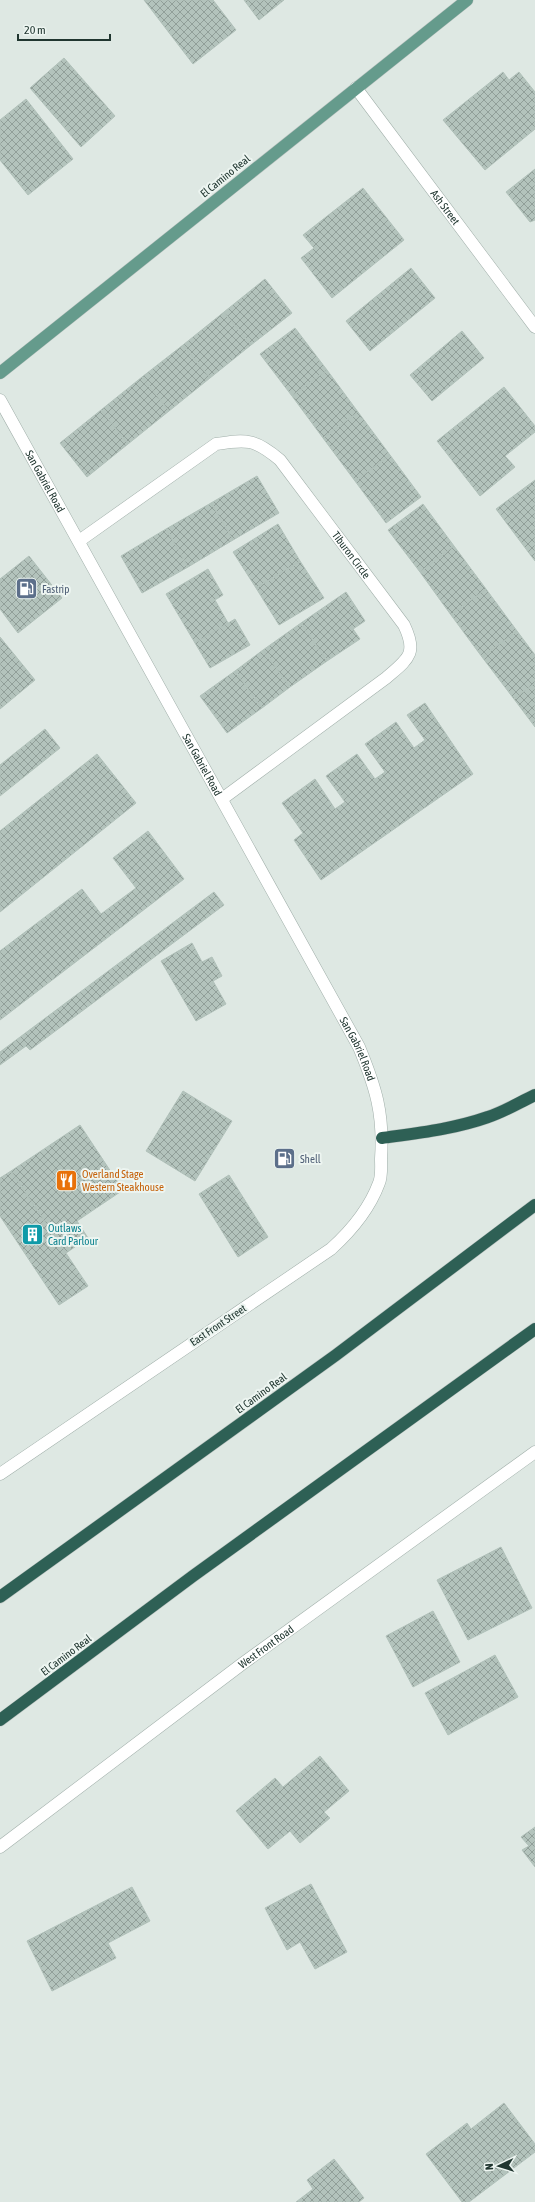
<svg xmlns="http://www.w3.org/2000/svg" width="535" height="2202" viewBox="0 0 535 2202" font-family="'Asap Condensed',sans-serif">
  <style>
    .building { fill: url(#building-cross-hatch); stroke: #b1c1ba }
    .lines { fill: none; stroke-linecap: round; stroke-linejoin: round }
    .minor-casing { stroke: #a1afaa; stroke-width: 13 }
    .major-casing { stroke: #bcc3c1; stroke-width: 13 }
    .highway-casing { stroke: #bcc3c1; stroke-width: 13 }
    .minor { stroke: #fff; stroke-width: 12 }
    .major { stroke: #659b8c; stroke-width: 12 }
    .highway { stroke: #2e6055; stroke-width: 12 }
    .labels { text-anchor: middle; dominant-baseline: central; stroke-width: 4; stroke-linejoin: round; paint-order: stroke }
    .street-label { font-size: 11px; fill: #203630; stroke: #edf5f1 }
    .service-label { font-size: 11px; fill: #4e5e75; stroke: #edf5f1; text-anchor: start }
    .food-label { font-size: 11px; fill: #c56008; stroke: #edf5f1; text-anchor: start }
    .culture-label { font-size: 11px; fill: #0d838f; stroke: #edf5f1; text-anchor: start }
  </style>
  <defs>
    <pattern id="building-cross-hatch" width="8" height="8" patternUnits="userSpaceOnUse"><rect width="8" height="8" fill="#b3c3bc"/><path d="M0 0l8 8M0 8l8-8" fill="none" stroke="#919f99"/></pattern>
  </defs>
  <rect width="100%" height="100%" fill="#dee8e3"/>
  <!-- building -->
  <path class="building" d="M144 0H213L236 30 193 64Z
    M244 0H284L259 20Z
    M64 58 115 116 81 147 30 88Z
    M503 72 509 80 519 72 535 92V129L485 170 443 120Z
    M26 99 73 159 28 195 0 160V120Z
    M535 169V220L530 222 506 192Z
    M363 188 404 240 332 298 301 258 314 248 303 235Z
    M411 268 435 298 370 351 346 321Z
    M265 279 292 313 251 345 224 312Z
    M224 312 251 345 210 378 183 345Z
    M295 328 327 370 292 396 260 354Z
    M462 331 484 358 432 401 410 375Z
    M183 345 210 378 169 411 142 377Z
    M327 370 358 412 323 438 292 396Z
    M142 377 169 411 128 444 101 410Z
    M504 387 535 426V432L505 456 515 467 480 496 437 441Z
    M101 410 128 444 87 477 60 443Z
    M358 412 390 455 355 481 323 438Z
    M390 455 421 497 386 523 355 481Z
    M257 476 279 513 233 540 211 503Z
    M535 480V561L496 509Z
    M211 503 233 540 188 567 166 529Z
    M423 504 454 546 420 572 388 530Z
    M278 524 300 561 256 588 233 552Z
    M166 529 188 567 142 593 121 556Z
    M454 546 486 589 451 615 420 572Z
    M29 556 62 598 18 633 0 609V579Z
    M300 561 324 598 279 625 256 588Z
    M208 569 223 595 215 600 228 623 195 643 166 594Z
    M486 589 517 631 482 657 451 615Z
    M346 592 365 621 353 629 360 639 327 661 301 623Z
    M235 619 250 645 210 668 195 643Z
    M301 623 327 661 290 687 263 650Z
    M517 631 535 655V683L514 699 482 657Z
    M0 637 35 680 0 709Z
    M263 650 290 687 262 708 235 671Z
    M235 671 262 708 227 733 200 696Z
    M535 683V727L514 699Z
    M425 703 473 774 321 880 294 840 303 833 282 803 315 779 335 809 345 802 326 776 357 754 375 779 385 772 365 744 396 722 414 748 425 740 407 715Z
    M45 729 60 748 0 796V765Z
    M97 754 136 803 0 912V831Z
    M148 831 184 879 0 1020V951L82 889 101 914 136 888 113 858Z
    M214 892 224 905 30 1050 26 1046 0 1065V1052Z
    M192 943 202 962 212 957 222 976 213 981 226 1004 196 1021 161 961Z
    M183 1091 232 1121 195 1181 146 1151Z
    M80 1125 123 1190 77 1221 88 1238 66 1253 11 1171Z
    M11 1171 88 1286 59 1305 0 1216V1178Z
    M229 1175 268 1237 238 1257 199 1194Z
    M501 1547 532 1608 468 1640 437 1580Z
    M433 1611 460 1662 413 1687 386 1636Z
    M495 1655 518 1697 448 1735 425 1693Z
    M320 1756 349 1791 324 1812 330 1818 300 1843 290 1831 268 1849 236 1811 275 1778 283 1787Z
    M535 1827V1867L522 1850 529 1846 521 1837Z
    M311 1884 347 1952 315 1969 300 1942 287 1950 265 1908Z
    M132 1887 150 1921 108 1943 116 1958 52 1991 27 1941Z
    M504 2103 535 2144V2152L469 2202H462L426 2154 467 2123 471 2129Z
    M334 2159 364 2198 359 2202H296L313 2189 307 2180Z"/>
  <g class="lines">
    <defs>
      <g id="minor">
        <path id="s1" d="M356 88 535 327"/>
        <path id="s2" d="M0 400 359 1047C376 1088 384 1114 381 1159 381 1166 382 1176 379 1183 369 1210 352 1230 331 1249L0 1474"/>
        <path id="s3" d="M79 541 216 444C247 439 255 439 280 460L404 625C418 654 408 659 386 678L222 799"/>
        <path id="s4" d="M0 1847 242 1664 535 1452"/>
      </g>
      <path id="major" d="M0 373 467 0"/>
      <path id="highway" d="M382 1138C418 1133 454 1129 488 1117 504 1112 520 1102 535 1095
        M0 1597 336 1355 535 1205
        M0 1720 193 1576 535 1329"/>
    </defs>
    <!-- minor casing -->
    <use href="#minor" class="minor-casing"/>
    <!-- major casing -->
    <use href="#major" class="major-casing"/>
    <!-- highway casing -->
    <use href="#highway" class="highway-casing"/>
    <!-- minor -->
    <use href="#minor" class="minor"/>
    <!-- major -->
    <use href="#major" class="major"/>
    <!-- highway -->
    <use href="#highway" class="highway"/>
  </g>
  <!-- icons -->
  <defs>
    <symbol id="fuel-square" viewBox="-11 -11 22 22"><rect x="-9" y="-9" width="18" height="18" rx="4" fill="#5c6f8a" stroke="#edf5f1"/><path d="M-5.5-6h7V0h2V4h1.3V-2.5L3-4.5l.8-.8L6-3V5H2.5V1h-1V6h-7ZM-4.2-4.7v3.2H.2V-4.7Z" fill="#fff"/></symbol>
    <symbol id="restaurant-square" viewBox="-11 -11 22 22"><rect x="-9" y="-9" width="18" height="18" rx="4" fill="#e8710a" stroke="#edf5f1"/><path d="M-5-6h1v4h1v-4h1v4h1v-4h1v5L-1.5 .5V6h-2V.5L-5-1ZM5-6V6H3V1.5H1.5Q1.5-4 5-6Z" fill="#fff"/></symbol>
    <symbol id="building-square" viewBox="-11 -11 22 22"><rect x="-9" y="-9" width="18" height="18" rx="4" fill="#0f9aa8" stroke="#edf5f1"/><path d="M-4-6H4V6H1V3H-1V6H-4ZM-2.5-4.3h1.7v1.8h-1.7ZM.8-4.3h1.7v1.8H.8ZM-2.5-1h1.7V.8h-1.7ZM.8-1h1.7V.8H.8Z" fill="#fff"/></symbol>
  </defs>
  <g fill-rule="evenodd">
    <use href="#fuel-square" x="14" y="576" width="25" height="25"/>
    <use href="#fuel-square" x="272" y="1146" width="25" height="25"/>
    <use href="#restaurant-square" x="54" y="1168" width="25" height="25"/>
    <use href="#building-square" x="20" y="1222" width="25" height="25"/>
  </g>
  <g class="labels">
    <!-- street labels -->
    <g class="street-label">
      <text transform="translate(225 176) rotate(-39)">El Camino Real</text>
      <text stroke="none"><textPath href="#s1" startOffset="149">Ash Street</textPath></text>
      <text stroke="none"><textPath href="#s2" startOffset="93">San Gabriel Road</textPath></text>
      <text stroke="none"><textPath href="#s3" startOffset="356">Tiburon Circle</textPath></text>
      <text stroke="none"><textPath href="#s2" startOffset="417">San Gabriel Road</textPath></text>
      <text stroke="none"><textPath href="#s2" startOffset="741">San Gabriel Road</textPath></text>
      <text transform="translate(218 1325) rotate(-34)">East Front Street</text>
      <text transform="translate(261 1393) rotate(-36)">El Camino Real</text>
      <text stroke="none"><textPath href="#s4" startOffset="333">West Front Road</textPath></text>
      <text transform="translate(66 1655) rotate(-37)">El Camino Real</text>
    </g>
    <!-- service labels -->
    <g class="service-label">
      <text x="42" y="589">Fastrip</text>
      <text x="300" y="1159">Shell</text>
    </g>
    <!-- food labels -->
    <g class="food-label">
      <text x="82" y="1174">Overland Stage<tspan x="82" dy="13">Western Steakhouse</tspan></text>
    </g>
    <!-- culture labels -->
    <g class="culture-label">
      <text x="48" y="1228">Outlaws<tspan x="48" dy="13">Card Parlour</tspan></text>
    </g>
  </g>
  <!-- north arrow -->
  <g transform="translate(499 2166) rotate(266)" stroke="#edf5f1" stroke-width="3" paint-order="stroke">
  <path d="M0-3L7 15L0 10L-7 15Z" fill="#203630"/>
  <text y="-6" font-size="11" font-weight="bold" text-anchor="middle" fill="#203630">N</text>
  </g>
  <!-- scale -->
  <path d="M18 34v6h92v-6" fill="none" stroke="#203630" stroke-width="2"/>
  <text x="24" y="34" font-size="12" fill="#203630" stroke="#edf5f1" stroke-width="3" paint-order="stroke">20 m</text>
</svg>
